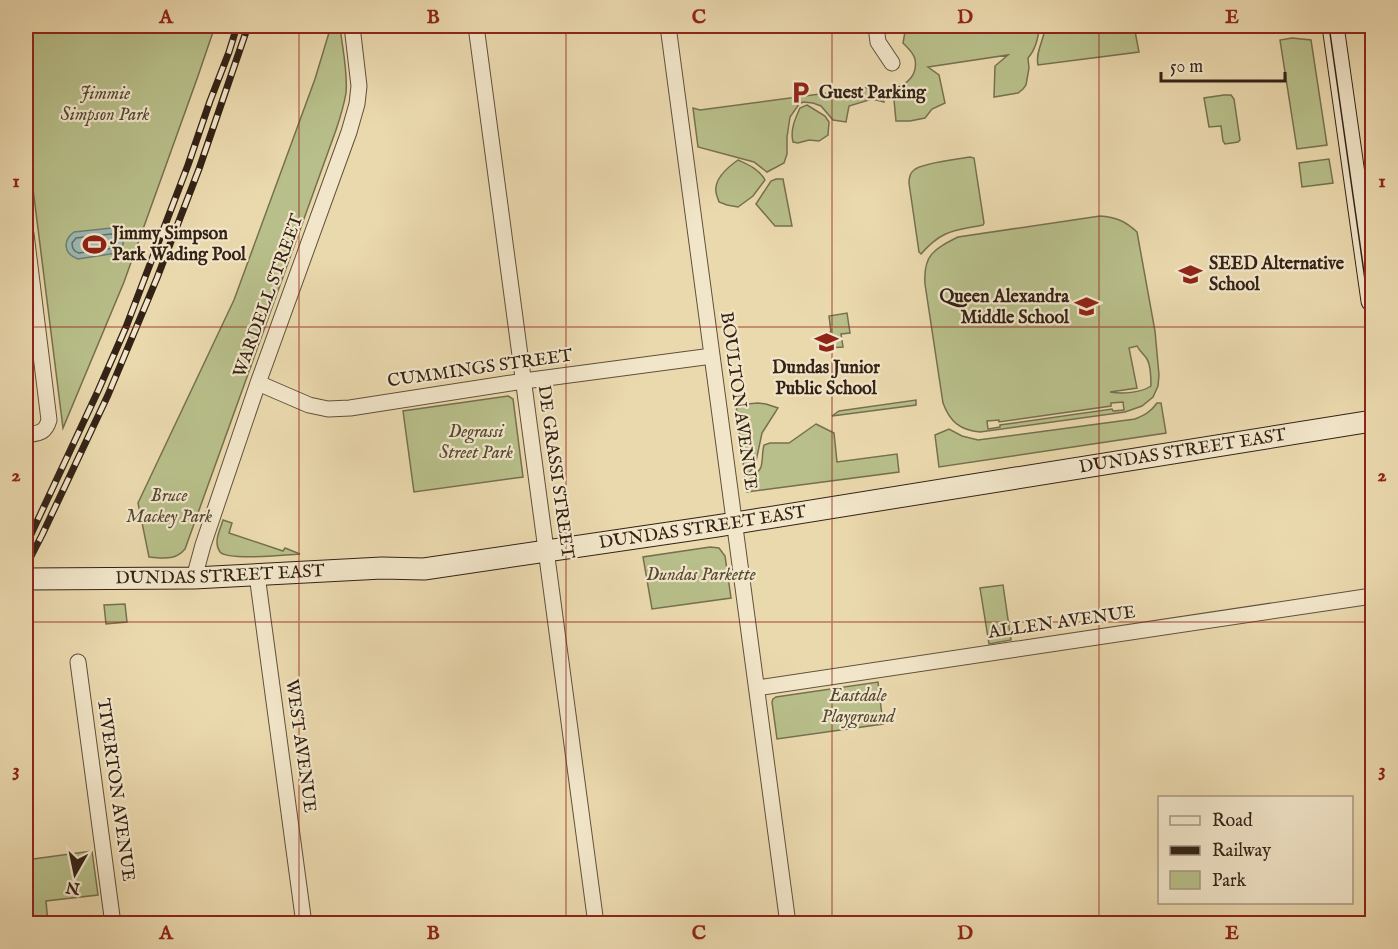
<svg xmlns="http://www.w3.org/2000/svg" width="1398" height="949" viewBox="0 0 1398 949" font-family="'IM FELL English',serif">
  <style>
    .green { fill: #b8bf8a; stroke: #767050; stroke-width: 1.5; fill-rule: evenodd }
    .water { fill: #9bb9b3; stroke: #717d74; stroke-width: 1.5 }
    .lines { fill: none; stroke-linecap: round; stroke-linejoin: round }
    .shore { stroke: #676e64; stroke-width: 1.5 }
    .street-casing { stroke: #61503c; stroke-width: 17 }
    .secondary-casing { stroke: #332216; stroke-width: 23 }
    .street { stroke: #f2e6ca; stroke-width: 15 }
    .secondary { stroke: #f2e6ca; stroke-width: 21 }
    .tram { stroke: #332216; stroke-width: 1.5 }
    .rail-casing { stroke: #332216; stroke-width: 7 }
    .rail { stroke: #f2e6ca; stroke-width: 4.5; stroke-dasharray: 14; stroke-linecap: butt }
    .grid { fill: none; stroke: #8f2418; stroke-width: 1.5; stroke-opacity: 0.55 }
    .labels { text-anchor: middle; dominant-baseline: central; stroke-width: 4.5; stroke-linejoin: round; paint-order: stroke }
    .poi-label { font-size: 18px; font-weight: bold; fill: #332216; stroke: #f2e6ca; text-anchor: start }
    .park-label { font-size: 18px; font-style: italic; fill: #544933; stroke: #f2e6ca }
    .street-label { font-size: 18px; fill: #332216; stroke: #f2e6ca }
    .neatline { fill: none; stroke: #8f2418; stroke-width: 2 }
    .grid-label { font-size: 20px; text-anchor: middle; font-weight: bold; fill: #8f2418 }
  </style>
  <rect width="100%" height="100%" fill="#ebd9ae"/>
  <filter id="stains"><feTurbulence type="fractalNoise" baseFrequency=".00333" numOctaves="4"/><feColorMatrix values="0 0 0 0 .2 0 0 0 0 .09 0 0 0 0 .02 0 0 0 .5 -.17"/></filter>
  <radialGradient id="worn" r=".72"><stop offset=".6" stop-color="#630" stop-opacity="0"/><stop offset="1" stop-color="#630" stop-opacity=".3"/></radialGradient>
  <!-- green -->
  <path class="green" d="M26 26H215L198 76 124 282 63 428 26 133Z
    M331 26H340C342 47 348 71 346 93 344 105 340 118 336 130L185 549C175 561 163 558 149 557L138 503 234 300 315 79Z
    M906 26H1040C1038 37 1036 49 1028 58L1029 68 1026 85 1023 89 1018 93 994 97 995 66 1008 55 928 67 939 75 945 103 932 109 925 118 910 121H896L893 89C907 85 918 75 915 59 913 52 907 47 903 43Z
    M1045 26H1134L1139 52 1038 65C1035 51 1045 39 1045 26Z
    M1292 38 1311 40 1327 145 1297 149 1280 40Z
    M872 87 874 91 881 90 884 102 872 99 849 106 846 122 833 120 821 106 813 103 803 102 799 104 790 117 787 137V154L784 163 767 172 754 162 698 147 693 108 700 110Z
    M1224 95H1231L1234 99 1240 140 1238 142 1225 144 1223 141 1221 126 1209 127 1204 98Z
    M807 105 825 116 829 122 828 135 819 141 809 140 798 143 793 142C790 130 795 119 800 108Z
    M970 157 974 158 984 223 983 225C953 231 942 230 921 254L919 252 909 183C909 179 910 173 914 170 921 163 959 159 970 157Z
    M1329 159 1333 183 1302 187 1299 163Z
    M738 160C749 165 759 169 765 180L753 196 738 207 727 205 719 202C718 198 716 195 716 192 714 179 728 167 738 160Z
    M776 179H783L792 226H775L756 204 771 181Z
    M1100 216C1116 217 1125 221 1137 232L1155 331 1159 375 1158 386 1153 397 1142 406 1125 412 980 432C960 430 950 422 943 403L925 284C923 255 934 249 958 237ZM1137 346C1140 352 1144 354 1147 359 1151 366 1151 378 1151 386 1141 393 1122 394 1110 392L1137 388 1129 348ZM1123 402 1124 410 1113 411 1112 409 1000 425V427L988 429 987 421 999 420V422L1111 406V403Z
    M847 313 850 333 841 334 843 347 829 348 827 333 831 332 829 316Z
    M508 396 513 399 523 477 414 492 403 411Z
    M916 400V405L832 416 839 411Z
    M758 403 766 404 778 408 762 433 755 466 745 477 736 405Z
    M1157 403H1161L1166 433 939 467 935 435 949 429 962 436 978 440 1135 419C1144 415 1151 412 1157 403Z
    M816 424 834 433 837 462 897 454 899 472 747 492 746 482C751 478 759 473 761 467 763 460 762 452 764 445L770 443H789Z
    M223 520 232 523 229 533 283 551 285 548 300 554C286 555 228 561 220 552 213 542 220 530 223 520Z
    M710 547 719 548 725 556 731 598 652 609 643 557Z
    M1003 585 1011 640 989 644 980 588Z
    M125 604 127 622 106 624 104 605Z
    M878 682 883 724 777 739 772 702 773 699 776 697Z
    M92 851 98 895 46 901 48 923H26V860Z"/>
  <!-- water -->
  <path class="water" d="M112 228C125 232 127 245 117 253L78 259C64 254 62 241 74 232Z"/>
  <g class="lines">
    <!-- shore -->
    <path class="shore" d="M111 234C118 236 119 243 114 248L79 253C74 252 72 248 72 243L76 238Z"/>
    <defs>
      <path id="street" d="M476 26 596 924
        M668 26 788 924
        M876 26 878 42 892 63
        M26 234 49 420C45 434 38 433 26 435
        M258 383 309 405 328 409 350 408 524 381 712 356
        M257 575 304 924
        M194 578 203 545 258 383 349 132 357 104 359 86 352 26
        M78 662 113 924
        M757 688 1372 596"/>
      <g id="secondary">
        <path d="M1333 26 1372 301"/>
        <path id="s1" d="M26 579 194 578 382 568 424 569 717 526 1372 421"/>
      </g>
    </defs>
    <!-- street casing -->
    <use href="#street" class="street-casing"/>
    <!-- secondary casing -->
    <use href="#secondary" class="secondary-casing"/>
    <!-- street -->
    <use href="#street" class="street"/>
    <!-- secondary -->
    <use href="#secondary" class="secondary"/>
    <!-- tram -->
    <path class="tram" d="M1329 26 1372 329"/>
    <defs>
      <path id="rail" d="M26 545 98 391 126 327 188 165 210 101 229 52 237 26
        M26 566 42 535 108 395 157 278 199 169 248 26"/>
    </defs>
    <!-- rail casing -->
    <use href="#rail" class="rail-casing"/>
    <!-- rail -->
    <use href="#rail" class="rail"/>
  </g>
  <!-- grid -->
  <path class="grid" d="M299 26V924M566 26V924M832 26V924M1099 26V924M26 327H1372M26 622H1372"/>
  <!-- icons -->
  <defs>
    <symbol id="parking-bare" viewBox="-9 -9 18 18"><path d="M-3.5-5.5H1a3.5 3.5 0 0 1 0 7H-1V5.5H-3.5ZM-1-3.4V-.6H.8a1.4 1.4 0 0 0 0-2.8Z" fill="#8f2418" stroke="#f2e6ca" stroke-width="2.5" paint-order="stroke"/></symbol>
    <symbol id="stadium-bare" viewBox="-9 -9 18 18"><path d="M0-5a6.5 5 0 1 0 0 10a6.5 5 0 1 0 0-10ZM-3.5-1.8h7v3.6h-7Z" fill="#8f2418" stroke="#f2e6ca" stroke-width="2.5" paint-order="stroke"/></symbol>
    <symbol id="school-bare" viewBox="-9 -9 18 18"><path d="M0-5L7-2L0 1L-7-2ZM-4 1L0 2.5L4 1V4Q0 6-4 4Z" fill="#8f2418" stroke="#f2e6ca" stroke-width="2.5" paint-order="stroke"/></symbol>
  </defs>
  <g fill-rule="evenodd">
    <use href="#parking-bare" x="784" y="76" width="33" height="33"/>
    <use href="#stadium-bare" x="78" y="228" width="33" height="33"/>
    <use href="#school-bare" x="1174" y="258" width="33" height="33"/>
    <use href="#school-bare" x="1070" y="290" width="33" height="33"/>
    <use href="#school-bare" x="810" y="326" width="33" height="33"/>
  </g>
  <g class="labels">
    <!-- poi labels -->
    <g class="poi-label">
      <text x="819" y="93">Guest Parking</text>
      <text x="112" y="234">Jimmy Simpson<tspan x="112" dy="21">Park Wading Pool</tspan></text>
      <text x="1209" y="264">SEED Alternative<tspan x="1209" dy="21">School</tspan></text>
      <text x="1069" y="297" text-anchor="end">Queen Alexandra<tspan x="1069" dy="21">Middle School</tspan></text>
      <text x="826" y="368" text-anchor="middle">Dundas Junior<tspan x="826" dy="21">Public School</tspan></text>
    </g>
    <!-- park labels -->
    <g class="park-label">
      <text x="105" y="94">Jimmie<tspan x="105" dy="21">Simpson Park</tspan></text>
      <text x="476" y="432">Degrassi<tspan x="476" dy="21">Street Park</tspan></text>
      <text x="169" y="496">Bruce<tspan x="169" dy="21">Mackey Park</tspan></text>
      <text x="701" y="575">Dundas Parkette</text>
      <text x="858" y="696">Eastdale<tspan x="858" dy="21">Playground</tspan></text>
    </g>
    <!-- street labels -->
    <g class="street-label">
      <text transform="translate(269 296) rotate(-70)">WARDELL STREET</text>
      <text transform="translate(480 369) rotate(-8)">CUMMINGS STREET</text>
      <text transform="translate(738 401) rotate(82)">BOULTON AVENUE</text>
      <text stroke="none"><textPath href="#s1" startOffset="1166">DUNDAS STREET EAST</textPath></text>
      <text transform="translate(555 472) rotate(82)">DE GRASSI STREET</text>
      <text stroke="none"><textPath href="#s1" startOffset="680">DUNDAS STREET EAST</textPath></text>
      <text stroke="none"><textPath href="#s1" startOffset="194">DUNDAS STREET EAST</textPath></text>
      <text transform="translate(1062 623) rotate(-8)">ALLEN AVENUE</text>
      <text transform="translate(300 746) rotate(82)">WEST AVENUE</text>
      <text transform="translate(115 790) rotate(82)">TIVERTON AVENUE</text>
    </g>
  </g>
  <!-- margin -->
  <rect width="1398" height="949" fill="none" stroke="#ebd9ae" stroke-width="66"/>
  <!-- legend -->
  <rect x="1158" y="796" width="195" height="108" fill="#f2e6ca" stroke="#a69882" stroke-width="1.5"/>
  <rect x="1170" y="816" width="30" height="9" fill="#f2e6ca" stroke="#a69882" stroke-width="1.5"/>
  <text x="1212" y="826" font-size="18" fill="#332216">Road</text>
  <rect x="1170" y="846" width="30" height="9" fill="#332216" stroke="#a69882" stroke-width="1.5"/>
  <text x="1212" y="856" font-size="18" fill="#332216">Railway</text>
  <rect x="1170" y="871" width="30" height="18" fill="#b8bf8a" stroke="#a69882" stroke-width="1.5"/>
  <text x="1212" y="886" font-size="18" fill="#332216">Park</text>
  <!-- north arrow -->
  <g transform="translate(75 874) rotate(189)" stroke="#f2e6ca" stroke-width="4.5" paint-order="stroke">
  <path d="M0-4.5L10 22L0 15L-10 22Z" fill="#332216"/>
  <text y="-9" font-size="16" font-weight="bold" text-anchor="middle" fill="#332216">N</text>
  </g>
  <!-- scale -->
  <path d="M1161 72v9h124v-9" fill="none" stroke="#332216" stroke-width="3"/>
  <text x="1170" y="72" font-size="18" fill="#332216" stroke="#f2e6ca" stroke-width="4.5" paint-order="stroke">50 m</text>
  <rect x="33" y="33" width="1332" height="883" class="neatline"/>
  <g class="grid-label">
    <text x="166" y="23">A</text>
    <text x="433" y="23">B</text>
    <text x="699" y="23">C</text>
    <text x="965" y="23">D</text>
    <text x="1232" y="23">E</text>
    <text x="16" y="187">1</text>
    <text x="1382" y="187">1</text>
    <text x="16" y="481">2</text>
    <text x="1382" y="481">2</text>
    <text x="16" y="776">3</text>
    <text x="1382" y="776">3</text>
    <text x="166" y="939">A</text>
    <text x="433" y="939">B</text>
    <text x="699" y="939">C</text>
    <text x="965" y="939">D</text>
    <text x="1232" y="939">E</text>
  </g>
  <rect width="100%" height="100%" filter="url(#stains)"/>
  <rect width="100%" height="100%" fill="url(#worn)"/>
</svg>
